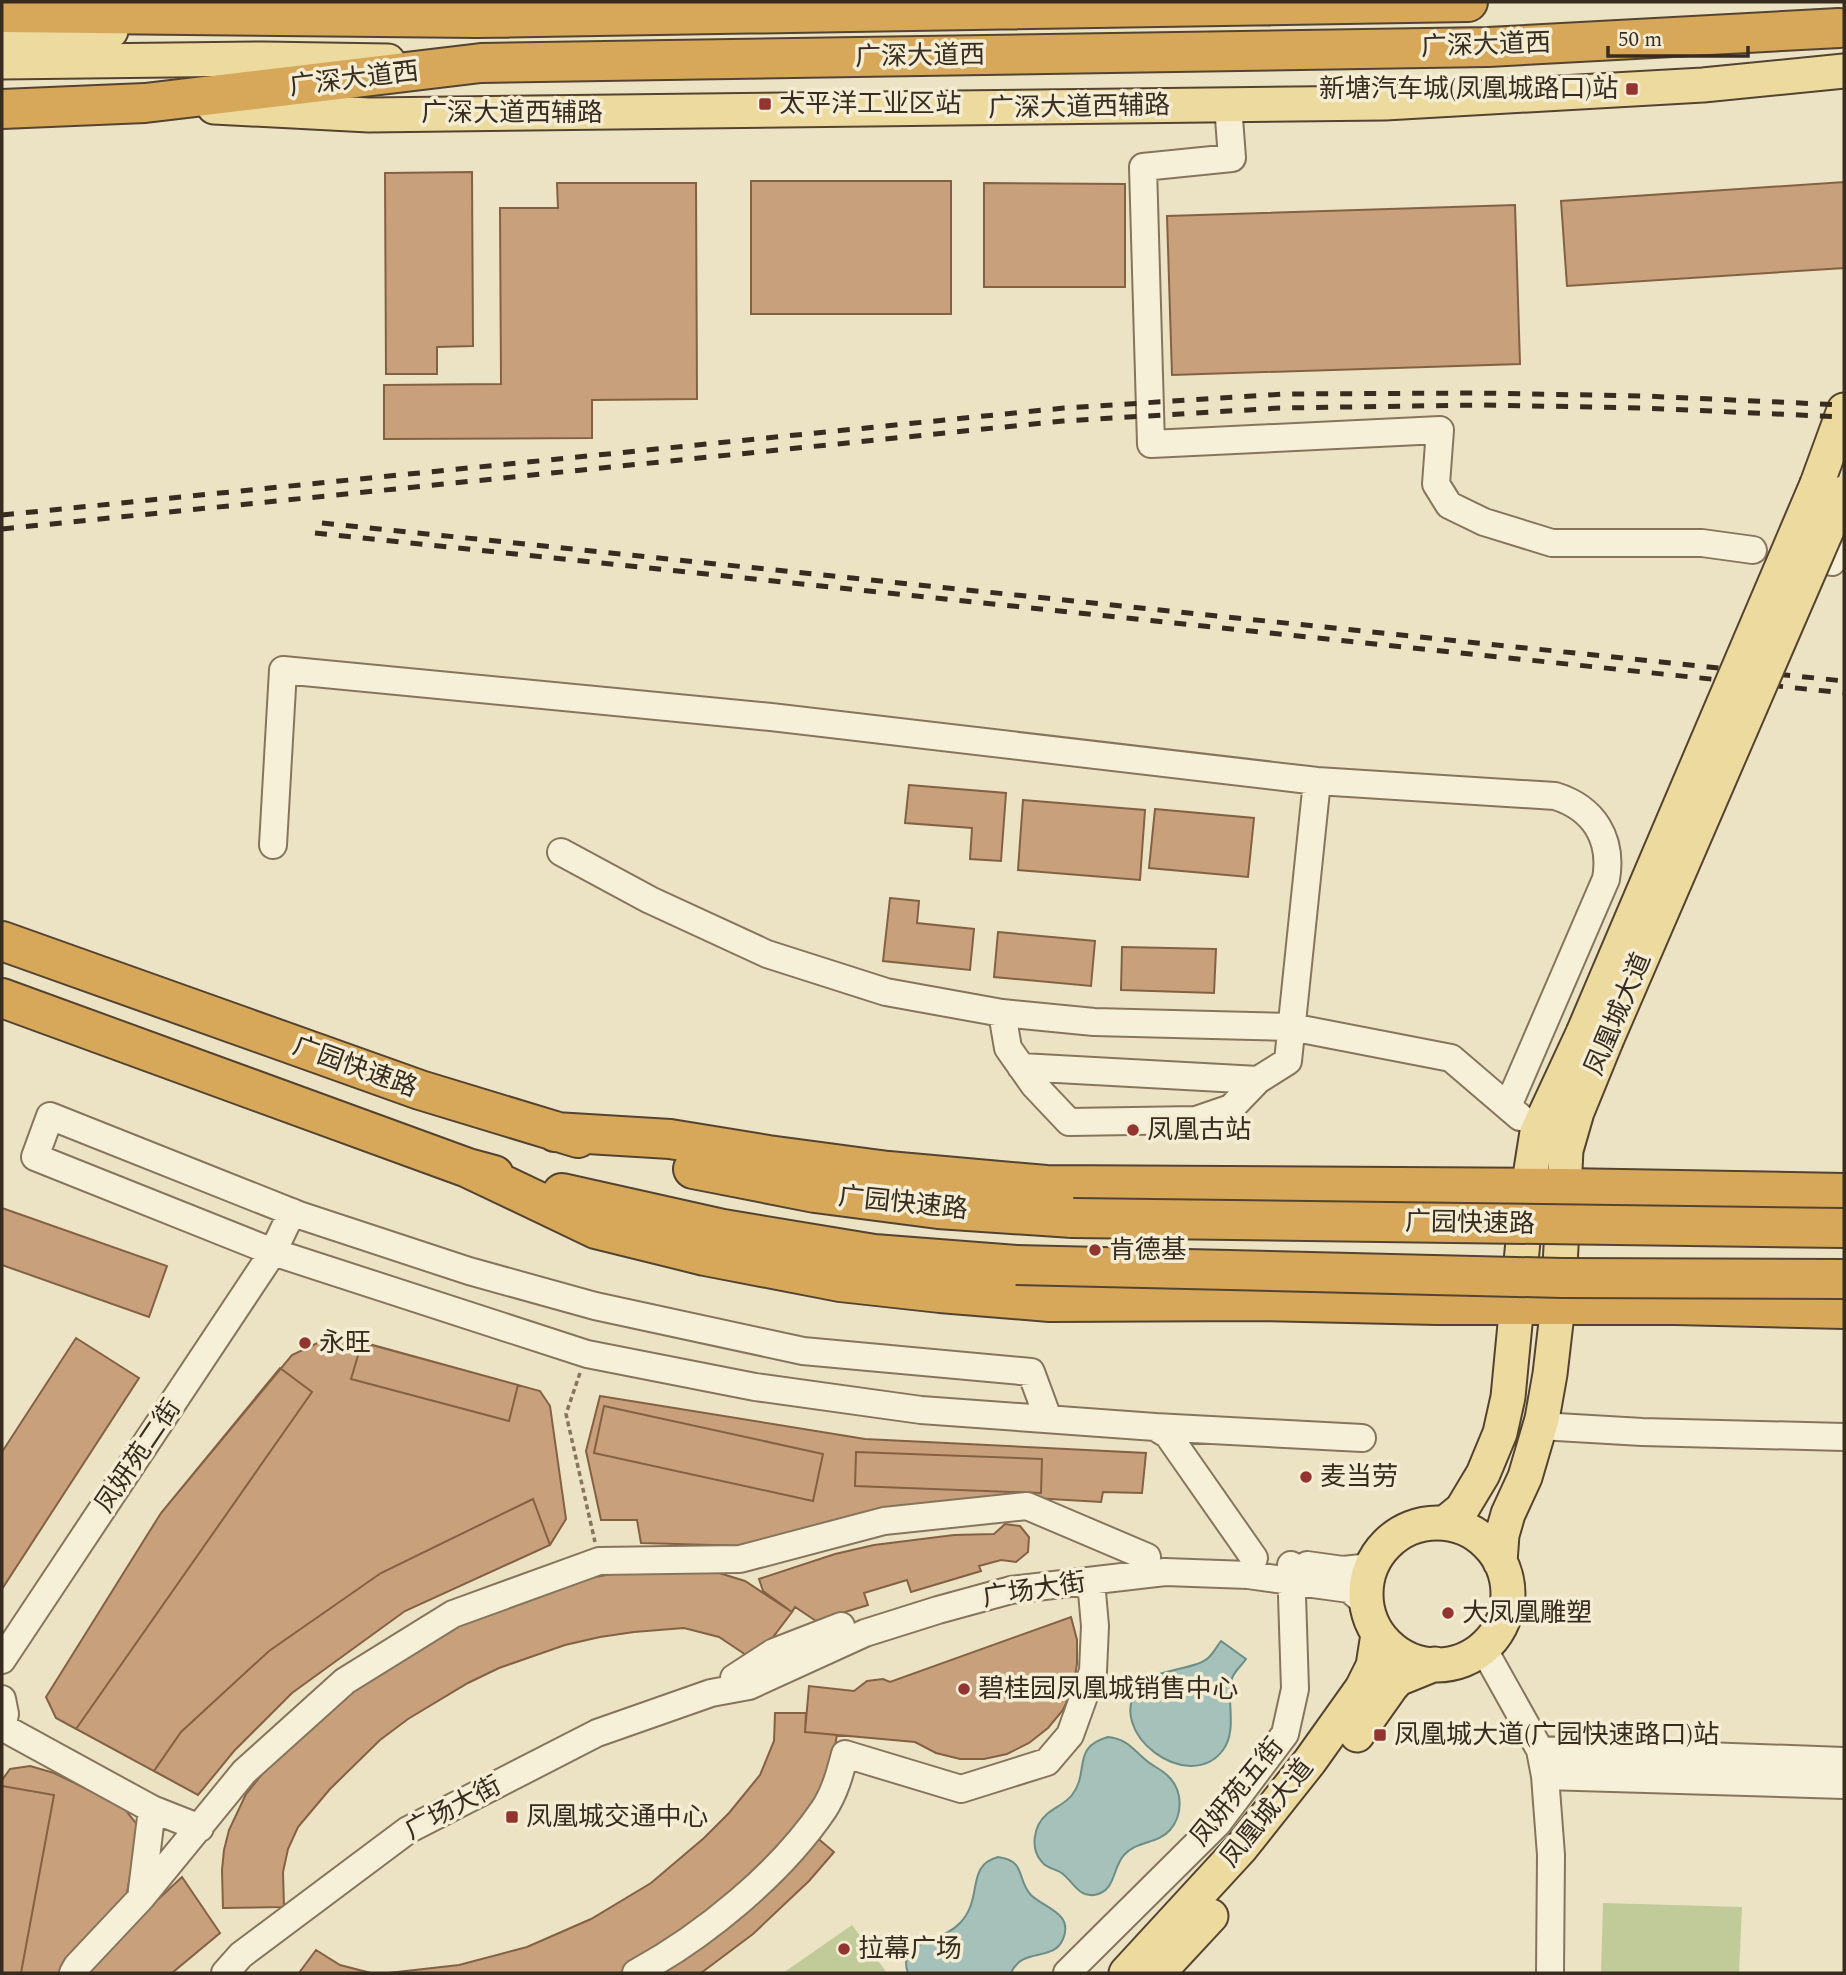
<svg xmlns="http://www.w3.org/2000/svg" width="1846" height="1975" viewBox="0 0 1846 1975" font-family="Spectral,'Noto Sans SC',serif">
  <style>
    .green { fill: #c1ca99 }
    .water { fill: #a6c0ba; stroke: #6d8d87; stroke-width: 2 }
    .building { fill: #c8a17c; stroke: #846143; stroke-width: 2 }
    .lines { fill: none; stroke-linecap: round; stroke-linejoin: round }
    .minor-casing { stroke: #86755c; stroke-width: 30 }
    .major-casing { stroke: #544330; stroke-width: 37 }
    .highway-casing { stroke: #544330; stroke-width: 42 }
    .path { stroke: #86755c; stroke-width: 3.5; stroke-dasharray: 5 3.5; stroke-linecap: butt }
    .minor { stroke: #f7f0d8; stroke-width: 26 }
    .major { stroke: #edda9e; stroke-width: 33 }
    .highway { stroke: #d7a859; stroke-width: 38 }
    .rail { stroke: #372c1f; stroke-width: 5; stroke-dasharray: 12 12; stroke-linecap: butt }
    .major-bridge-casing { stroke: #544330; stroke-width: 37; stroke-linecap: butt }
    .highway-bridge-casing { stroke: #544330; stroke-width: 42; stroke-linecap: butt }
    .major-bridge { stroke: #edda9e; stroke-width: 33 }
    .highway-bridge { stroke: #d7a859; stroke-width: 38 }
    .poi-dot { fill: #92342f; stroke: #f4edd4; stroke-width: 2.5 }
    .labels { text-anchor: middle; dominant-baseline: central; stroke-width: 7; stroke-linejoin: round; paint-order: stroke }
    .street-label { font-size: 26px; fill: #372c1f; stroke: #f4edd4 }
    .poi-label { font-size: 26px; fill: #372c1f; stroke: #f4edd4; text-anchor: start }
  </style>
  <rect width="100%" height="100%" fill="#ece3c5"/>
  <!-- green -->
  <path class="green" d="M1603 1903 1742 1907 1739 1973H1601Z
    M852 1925 887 1973H783Z"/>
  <!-- water -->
  <path class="water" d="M1221 1641 1246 1659C1242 1665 1236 1670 1233 1676 1224 1694 1239 1729 1223 1750 1189 1796 1103 1732 1139 1687 1156 1667 1193 1671 1208 1658 1213 1654 1217 1646 1221 1641Z
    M1108 1737C1128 1739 1133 1750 1147 1761 1154 1767 1163 1770 1169 1777 1183 1791 1183 1815 1170 1830 1158 1844 1136 1841 1124 1855 1112 1868 1116 1892 1094 1895 1077 1897 1073 1880 1060 1872 1055 1869 1046 1868 1042 1862 1030 1849 1033 1826 1047 1814 1055 1807 1065 1804 1072 1795 1090 1772 1071 1747 1108 1737Z
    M998 1857C1027 1861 1016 1879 1031 1895 1044 1908 1074 1913 1063 1939 1053 1963 1023 1946 1011 1973H908C896 1940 942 1943 960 1923 984 1898 965 1866 998 1857Z"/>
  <!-- building -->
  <path class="building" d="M472 172 473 346 437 347V374H386L385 173Z
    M751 181H951V314H751Z
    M1844 182V268L1567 286 1561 201Z
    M557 183H696L697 399 592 400V438L384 439V385L501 384 500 208H558Z
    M984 183 1125 184V287H984Z
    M1515 205 1520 364 1172 375 1167 216Z
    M909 785 1006 793 1001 861 970 859 972 828 905 823Z
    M1023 800 1145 810 1140 880 1018 870Z
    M1155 809 1254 818 1248 877 1149 868Z
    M890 898 919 901 917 923 974 929 970 970 883 961Z
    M998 932 1095 941 1091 986 994 977Z
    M1122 947 1216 949 1214 993 1121 990Z
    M2 1208 167 1266 149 1317 2 1265Z
    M76 1338 139 1378 2 1589V1452Z
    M328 1338 357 1341 540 1391 550 1406 566 1519 550 1545 405 1611 292 1693 234 1751 198 1795 56 1718 46 1697 161 1513 292 1355Z
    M362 1342 518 1385 509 1421 351 1379Z
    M280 1368 312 1392 76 1729 56 1718 46 1697 161 1513Z
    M600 1396 865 1439 1146 1453 1142 1493 1103 1492 1101 1502 998 1496 749 1546 641 1543 637 1520H601L586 1451Z
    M604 1406 823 1454 813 1501 594 1453Z
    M856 1452 1042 1459 1041 1493 855 1486Z
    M533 1499 550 1545 405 1611 292 1693 234 1751 198 1795 154 1771 181 1732 269 1651 381 1573Z
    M1005 1524 1020 1526 1029 1537 1028 1552 1016 1562 1001 1560 979 1566 981 1571 911 1592 907 1580 864 1593 868 1605 816 1621 795 1607 792 1612 763 1591 759 1579 835 1554 874 1545 954 1535 994 1534Z
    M706 1569 745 1581 792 1612 755 1661 719 1637 684 1628 634 1632 600 1637 565 1645 499 1668 468 1683 408 1719 380 1740 330 1789 298 1827 288 1849 283 1872 284 1907 223 1908 222 1870 224 1850 229 1830 246 1794 284 1747 405 1648 549 1586 627 1571Z
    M1071 1617 1077 1640V1664L1073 1688 1063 1710 1048 1728 1029 1743 1007 1754 984 1759H960L936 1753 915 1742 805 1732 809 1686 854 1691 867 1681 883 1679 890 1682Z
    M775 1713H806L805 1732 837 1735 830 1772 812 1808 747 1882 654 1955 620 1973H388L459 1965 527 1947 591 1919 651 1883 704 1838 729 1813 760 1775 774 1741Z
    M30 1766 54 1773 123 1807 139 1827 126 1898 74 1949 61 1973H2V1780L10 1769Z
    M2 1786 54 1795 21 1973H2Z
    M815 1836 834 1852 809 1881 753 1934 701 1973H654Z
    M182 1877 220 1933 172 1973H85L89 1964Z
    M316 1950 340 1965 371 1973H299Z"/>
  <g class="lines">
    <defs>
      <path id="minor" d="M1228 105 1232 158 1143 167 1151 444 1440 430 1436 484 1449 505 1484 522 1552 543H1702L1753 550
        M1832 562 1844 543
        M273 845 283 670 771 717 1317 781 1555 796C1594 808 1613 839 1606 879L1508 1106
        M561 852 650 900 767 954 886 992 1002 1013 1094 1022 1291 1027 1451 1058 1520 1117
        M1002 1013 1008 1048 1034 1085 1069 1122 1196 1120 1231 1108 1258 1080 1288 1061 1317 781
        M1021 1067 1258 1080
        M1048 1418 1031 1372 803 1351 595 1306 469 1271 299 1215 50 1116 35 1157 273 1252 587 1354 755 1387 921 1410 1155 1427 1168 1435 1254 1558
        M1540 1426 1642 1432 1844 1437
        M1155 1427 1362 1438
        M1307 1565 1343 1570 1371 1567
        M1483 1648 1540 1750 1545 1776 1551 1855 1550 1973
        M2 1660 273 1252 292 1212
        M734 1678 774 1652 841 1626
        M2 1699 5 1714 2 1729
        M2 1727 152 1809 141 1898 77 1966 73 1973
        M1540 1750 1844 1761
        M1545 1776 1844 1785
        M152 1809 200 1828
        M141 1898 244 1772 345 1681 453 1614 599 1561 740 1559 884 1521 1027 1506 1147 1557
        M225 1973 241 1955 408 1830 597 1733 711 1693 749 1686 865 1633 938 1610 1011 1590 1165 1572 1248 1575 1349 1589 1367 1604
        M636 1973C704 1936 780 1874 824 1809 835 1792 840 1773 845 1754L961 1789 1047 1762 1070 1735 1093 1671 1095 1626 1091 1581
        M1067 1973 1218 1823 1285 1734 1295 1689 1291 1565"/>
      <path id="major" d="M2 35 111 31
        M2 62 264 59 388 61
        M214 107 369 115 1385 103 1703 85 1844 71
        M1817 484 1844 410
        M1445 1523 1462 1509 1483 1474 1500 1433 1508 1397 1528 1189 1537 1132 1583 1033
        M1366 1594a71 71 0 1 1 142 0a71 71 0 1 1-142 0Z
        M1500 1562 1502 1535 1508 1514 1525 1477 1542 1419 1550 1374 1558 1305 1566 1150 1577 1112 1606 1041
        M1357 1735 1391 1687 1398 1679 1435 1664
        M1126 1973 1241 1848 1310 1761 1362 1688 1373 1666 1378 1634
        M1158 1973 1211 1916"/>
      <path id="highway" d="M2 13 477 18 1468 2
        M2 109 145 103 481 63 1488 47 1839 28
        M2 941 420 1090 578 1138
        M2 998 468 1168 494 1175
        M555 1132 670 1139 768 1155 888 1171 1046 1185 1564 1188 1844 1193
        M468 1168 596 1229 705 1256 840 1282 940 1293 1050 1302 1257 1301 1437 1305H1675L1844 1309
        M693 1169 815 1193 938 1209 1073 1218
        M562 1193 723 1229 874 1254 1016 1265"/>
    </defs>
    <!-- minor casing -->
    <use href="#minor" class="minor-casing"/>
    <!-- major casing -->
    <use href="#major" class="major-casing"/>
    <!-- highway casing -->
    <use href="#highway" class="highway-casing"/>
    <!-- path -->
    <path class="path" d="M580 1373 566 1414 595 1542"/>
    <!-- minor -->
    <use href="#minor" class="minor"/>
    <!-- major -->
    <use href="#major" class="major"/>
    <!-- highway -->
    <use href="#highway" class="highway"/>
    <!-- rail -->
    <path class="rail" d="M2 515 1064 408 1284 394 1476 393 1644 396 1844 405
      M322 523 1844 681
      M2 529 1063 421 1280 408 1483 405 1643 408 1844 417
      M315 533 1844 693"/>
    <defs>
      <path id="major-bridge" d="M1583 1033 1817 484
        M1606 1041 1843 493"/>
      <path id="highway-bridge" d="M1073 1218 1844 1228
        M1016 1265 1562 1278 1844 1279"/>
    </defs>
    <!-- major-bridge casing -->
    <use href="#major-bridge" class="major-bridge-casing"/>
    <!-- highway-bridge casing -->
    <use href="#highway-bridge" class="highway-bridge-casing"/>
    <!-- major-bridge -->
    <use href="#major-bridge" class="major-bridge"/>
    <!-- highway-bridge -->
    <use href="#highway-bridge" class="highway-bridge"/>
  </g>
  <!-- markers -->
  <g class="poi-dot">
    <rect x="1625" y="82" width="14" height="14" rx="3.5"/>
    <rect x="758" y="97" width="14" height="14" rx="3.5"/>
    <circle cx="1133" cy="1130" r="7"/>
    <circle cx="1095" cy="1250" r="7"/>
    <circle cx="305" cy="1343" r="7"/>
    <circle cx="1306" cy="1477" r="7"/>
    <circle cx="1448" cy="1613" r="7"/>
    <circle cx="964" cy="1689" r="7"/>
    <rect x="1373" y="1728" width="14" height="14" rx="3.5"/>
    <rect x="505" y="1810" width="14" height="14" rx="3.5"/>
    <circle cx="844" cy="1949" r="7"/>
  </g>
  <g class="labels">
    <!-- street labels -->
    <g class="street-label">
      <text transform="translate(1486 45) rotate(-2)">广深大道西</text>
      <text transform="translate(920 56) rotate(-1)">广深大道西</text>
      <text transform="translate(354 79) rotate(-7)">广深大道西</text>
      <text transform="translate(1079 107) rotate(-1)">广深大道西辅路</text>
      <text x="512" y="113">广深大道西辅路</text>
      <text transform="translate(1618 1014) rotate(-67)">凤凰城大道</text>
      <text transform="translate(355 1067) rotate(20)">广园快速路</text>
      <text transform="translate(903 1203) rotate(6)">广园快速路</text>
      <text transform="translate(1470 1223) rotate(1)">广园快速路</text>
      <text transform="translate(138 1456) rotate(-56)">凤妍苑二街</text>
      <text transform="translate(1034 1590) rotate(-9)">广场大街</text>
      <text transform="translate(1237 1792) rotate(-51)">凤妍苑五街</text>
      <text transform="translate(453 1808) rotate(-28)">广场大街</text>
      <text transform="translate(1267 1813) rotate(-51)">凤凰城大道</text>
    </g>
    <!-- poi labels -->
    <g class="poi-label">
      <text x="1618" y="89" text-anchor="end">新塘汽车城(凤凰城路口)站</text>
      <text x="779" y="104">太平洋工业区站</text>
      <text x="1147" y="1130">凤凰古站</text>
      <text x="1109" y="1250">肯德基</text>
      <text x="319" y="1343">永旺</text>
      <text x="1320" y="1477">麦当劳</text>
      <text x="1462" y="1613">大凤凰雕塑</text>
      <text x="978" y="1689">碧桂园凤凰城销售中心</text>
      <text x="1394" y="1735">凤凰城大道(广园快速路口)站</text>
      <text x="526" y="1817">凤凰城交通中心</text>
      <text x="858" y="1949">拉幕广场</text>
    </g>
  </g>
  <!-- border -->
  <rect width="1846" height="1975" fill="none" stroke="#372c1f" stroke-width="7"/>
  <!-- scale -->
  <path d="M1608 46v10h140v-10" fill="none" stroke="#372c1f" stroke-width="3.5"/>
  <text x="1618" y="46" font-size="21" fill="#372c1f" stroke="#f4edd4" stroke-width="5" paint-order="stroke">50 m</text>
</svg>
